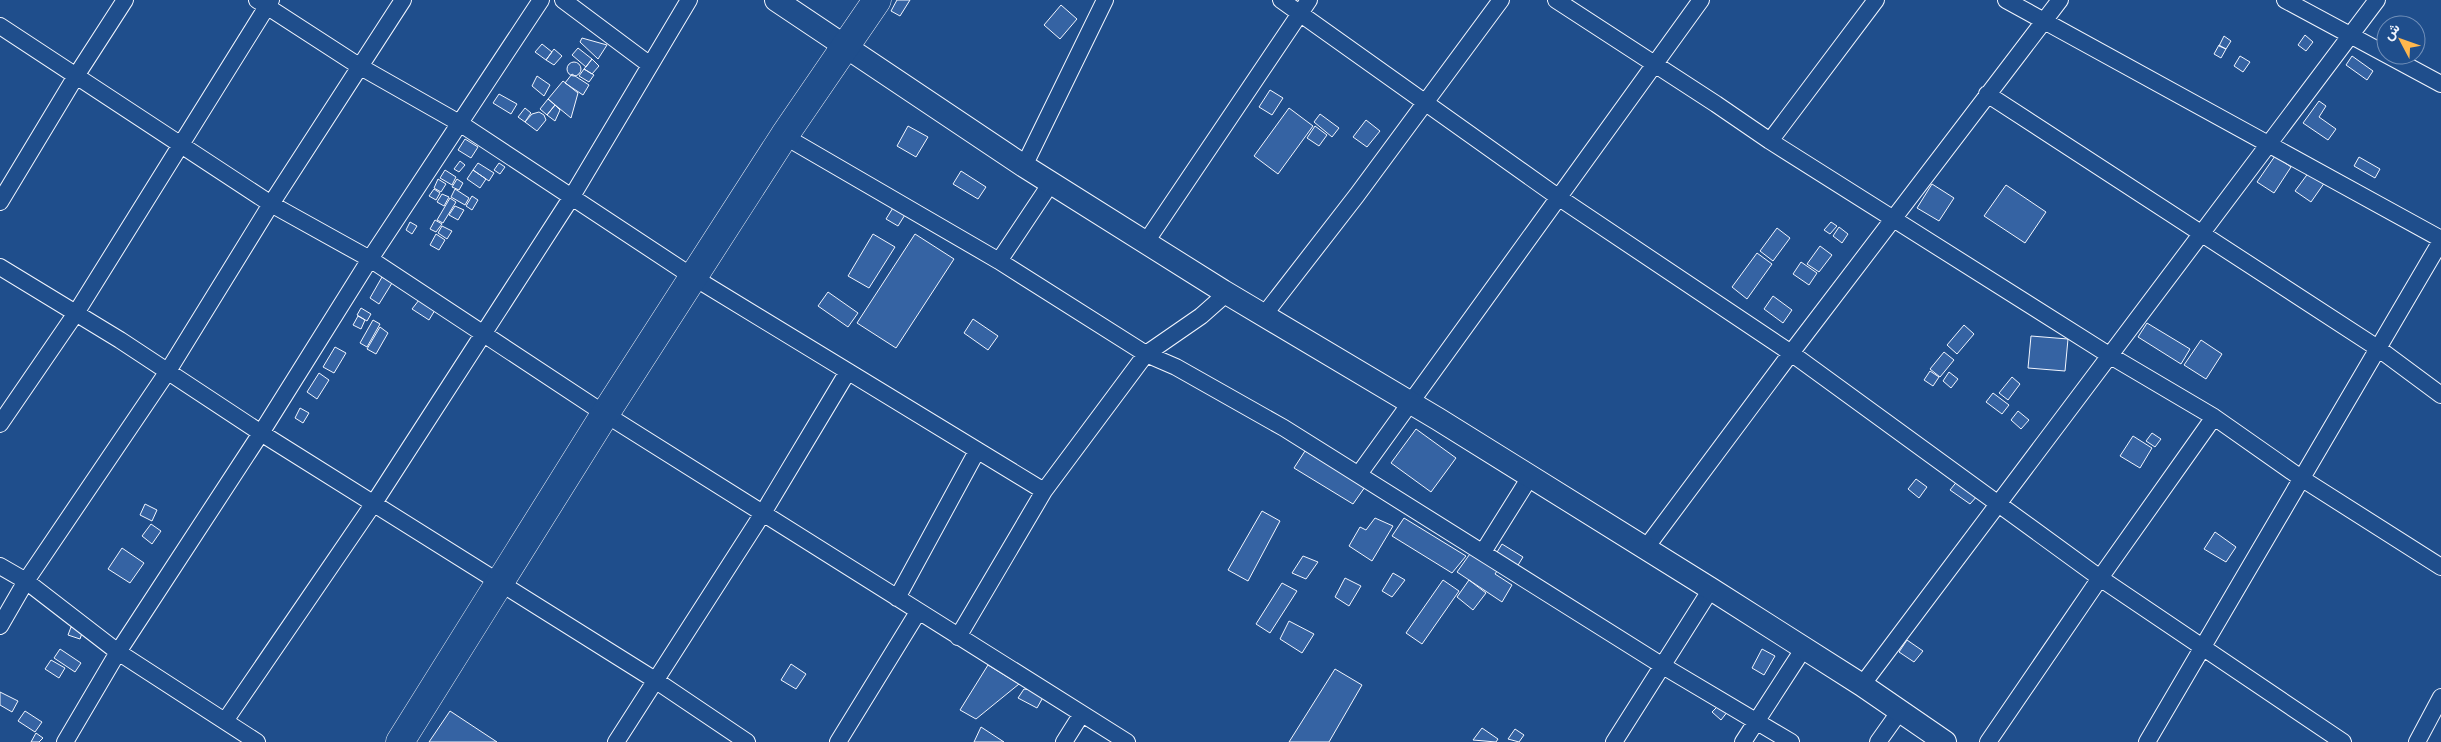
<svg xmlns="http://www.w3.org/2000/svg" width="2441" height="742" viewBox="0 0 2441 742" font-family="Figtree,Vazirmatn,sans-serif">
  <style>
    .building { fill: #3563a3; stroke: #f2f6ff }
    .lines { fill: none; stroke-linecap: round; stroke-linejoin: round }
    .street-casing { stroke: #f2f6ff; stroke-width: 18 }
    .secondary-casing { stroke: #f2f6ff; stroke-width: 24 }
    .highway-casing { stroke: #f2f6ff; stroke-width: 29 }
    .street { stroke: #1f4e8c; stroke-width: 16 }
    .secondary { stroke: #1f4e8c; stroke-width: 22 }
    .highway { stroke: #1f4e8c; stroke-width: 28 }
  </style>
  <rect width="100%" height="100%" fill="#1f4e8c"/>
  <!-- building -->
  <path class="building" d="M897 0H910L900 16 891 11Z
    M1061 5 1077 19 1060 39 1044 25Z
    M2305 35 2313 42 2306 51 2298 45Z
    M2224 36 2231 41 2226 49 2219 46Z
    M582 38 607 45 598 59 580 42Z
    M542 44 552 52 546 60 535 52Z
    M2219 45 2226 49 2221 58 2214 54Z
    M578 48 592 59 586 67 572 55Z
    M554 49 562 56 554 65 546 60Z
    M2240 56 2250 62 2243 72 2234 66Z
    M2352 56 2373 71 2367 80 2346 65Z
    M592 59 599 66 592 74 584 69Z
    M567 69a7 7 0 1 1 14 0a7 7 0 1 1-14 0Z
    M584 69 594 75 589 82 579 76Z
    M572 74 589 85 583 95 565 83Z
    M537 76 550 85 544 96 532 86Z
    M563 81 578 93 571 118 548 99Z
    M1270 90 1283 98 1272 115 1259 107Z
    M499 94 517 104 511 114 493 103Z
    M548 99 555 105 547 115 540 109Z
    M2319 101 2326 106 2319 117 2336 129 2328 140 2303 123Z
    M555 105 560 110 555 121 547 115Z
    M525 108 531 113 525 122 518 117Z
    M1289 108 1313 126 1278 174 1254 156Z
    M539 112 544 115 546 120 537 131 525 122 532 114Z
    M1320 114 1339 128 1332 137 1314 122Z
    M1366 120 1380 131 1367 147 1353 137Z
    M908 126 928 137 916 157 897 146Z
    M1315 126 1327 135 1319 146 1307 138Z
    M465 139 478 147 471 158 458 150Z
    M2275 156 2291 167 2274 193 2257 182Z
    M2359 157 2380 169 2375 178 2354 166Z
    M460 161 465 165 459 172 454 169Z
    M478 163 494 173 489 181 473 170Z
    M499 163 505 167 500 174 494 170Z
    M445 170 456 177 452 185 440 178Z
    M473 170 486 179 480 188 467 179Z
    M961 171 986 187 978 199 953 184Z
    M2309 172 2325 182 2311 202 2295 191Z
    M438 179 446 184 441 192 434 188Z
    M457 179 463 183 459 190 452 187Z
    M1932 184 1954 198 1939 221 1917 208Z
    M2006 185 2046 212 2025 243 1984 216Z
    M434 189 440 193 436 200 429 196Z
    M455 189 469 198 465 205 451 197Z
    M442 194 449 197 444 206 437 202Z
    M472 196 478 200 472 210 466 206Z
    M450 198 456 202 443 223 437 220Z
    M896 203 908 210 898 226 886 219Z
    M455 206 464 210 458 220 449 215Z
    M435 220 442 224 436 232 430 229Z
    M410 222 417 226 412 234 406 230Z
    M1831 222 1837 226 1830 234 1824 230Z
    M442 226 452 231 447 239 438 233Z
    M1839 227 1848 234 1842 243 1833 236Z
    M1777 228 1790 238 1773 261 1760 251Z
    M436 234 445 240 439 250 430 245Z
    M873 234 895 247 869 288 848 276Z
    M915 234 954 259 896 348 857 323Z
    M1820 246 1832 255 1819 272 1807 264Z
    M1757 253 1772 264 1747 299 1732 287Z
    M1801 262 1817 273 1809 285 1793 274Z
    M382 277 392 283 379 304 370 298Z
    M828 292 858 313 848 327 818 306Z
    M1773 296 1792 310 1783 323 1764 309Z
    M419 300 435 310 429 320 412 309Z
    M361 308 371 314 367 321 357 315Z
    M358 316 365 320 361 329 353 325Z
    M973 319 998 336 988 350 964 333Z
    M373 320 380 324 367 347 360 343Z
    M2147 323 2190 349 2181 364 2138 337Z
    M1964 325 1974 334 1957 354 1947 345Z
    M380 327 388 333 376 354 367 349Z
    M2031 336 2068 339 2065 371 2028 368Z
    M2201 340 2222 354 2206 379 2184 365Z
    M335 347 346 353 334 373 323 367Z
    M1944 352 1954 360 1940 377 1930 369Z
    M1930 371 1939 377 1933 386 1924 380Z
    M1949 372 1958 379 1951 388 1943 381Z
    M319 373 329 380 317 399 307 392Z
    M2012 377 2020 384 2008 400 1999 393Z
    M1993 393 2009 405 2002 414 1986 402Z
    M300 408 309 413 303 423 295 418Z
    M2018 411 2029 420 2021 429 2011 420Z
    M1416 429 1456 458 1431 492 1391 463Z
    M2152 433 2161 439 2155 447 2146 441Z
    M2133 436 2152 448 2140 468 2120 456Z
    M1305 451 1365 487 1353 504 1294 468Z
    M1916 479 1927 487 1919 498 1908 489Z
    M1959 479 1979 494 1970 504 1950 490Z
    M145 504 157 510 152 521 140 515Z
    M1262 511 1280 521 1248 581 1228 570Z
    M1375 518 1393 526 1372 561 1349 546 1360 527 1366 530Z
    M1404 518 1466 556 1452 573 1392 536Z
    M151 524 161 531 152 544 142 536Z
    M2215 532 2236 547 2226 562 2204 549Z
    M1502 544 1523 557 1515 570 1494 557Z
    M122 548 144 563 130 583 108 569Z
    M1472 551 1499 568 1495 574 1512 585 1502 602 1457 572Z
    M1303 556 1318 562 1306 579 1292 573Z
    M1393 573 1405 580 1392 597 1382 591Z
    M1345 578 1361 586 1349 606 1335 597Z
    M1443 580 1459 591 1422 644 1406 633Z
    M1469 580 1486 593 1473 610 1457 597Z
    M1282 583 1297 591 1270 633 1256 624Z
    M1289 621 1314 634 1302 653 1280 639Z
    M71 627 83 630 80 639 68 635Z
    M1907 640 1923 651 1914 662 1899 652Z
    M60 649 81 663 75 672 54 658Z
    M1762 649 1775 656 1764 675 1752 668Z
    M51 660 65 668 59 678 45 669Z
    M791 664 806 674 796 689 781 680Z
    M988 665 1019 684 976 719 960 710Z
    M1335 669 1362 685 1329 742H1289Z
    M1024 689 1046 692 1037 708 1018 698Z
    M0 692 18 701 12 712 0 705Z
    M1720 704 1728 711 1721 720 1712 712Z
    M25 711 42 722 35 732 18 721Z
    M450 711 497 742H429Z
    M981 727 1004 742H974Z
    M1482 728 1498 739 1496 742 1473 740Z
    M1515 729 1524 735 1519 742 1508 739Z
    M36 733 43 738 39 742H31Z"/>
  <g class="lines">
    <defs>
      <path id="street" d="M257 0 359 66 461 124 693 277 1044 491
        M563 0 650 65
        M1281 0 1558 197 1791 353 2100 578 2343 742
        M1556 0 1716 104 1770 141 2109 355 2214 417 2301 478 2441 567
        M2006 0 2441 239
        M2285 0 2441 84
        M0 26 271 204 370 259 605 414 1127 742
        M1987 94 2379 349 2441 395
        M784 136 999 261 1146 354 1176 367 1284 428 1663 666 1791 742
        M1770 141 1876 0
        M1024 166 1105 0
        M0 202 76 76 125 0
        M1146 242 1309 0
        M999 261 1051 183
        M0 267 120 340 261 433 655 680 747 742
        M1264 315 1357 195 1501 0
        M0 424 76 313 271 0
        M1359 474 1701 0
        M1645 549 1791 353 2060 0
        M1483 552 1530 477
        M0 566 26 581 118 652 257 742
        M897 598 977 451
        M0 626 26 581 168 371 271 204 403 0
        M958 637 1044 491 1146 354 1201 316 1227 293
        M1862 685 2377 0
        M225 721 374 503 571 198 689 0
        M65 742 118 652 261 433 370 259 541 0
        M616 742 763 513 847 373
        M838 742 918 612
        M1064 742 1081 715
        M1614 742 1711 589
        M1743 742 1804 648
        M1878 742 1900 711
        M1988 742 2100 578 2214 417
        M2147 742 2441 241
        M2417 742 2441 697"/>
      <path id="secondary" d="M776 0 1024 166 1223 291 1438 419 1711 589 1862 685 1945 742"/>
      <path id="highway" d="M400 742 605 414 784 136 877 0"/>
    </defs>
    <!-- street casing -->
    <use href="#street" class="street-casing"/>
    <!-- secondary casing -->
    <use href="#secondary" class="secondary-casing"/>
    <!-- highway casing -->
    <use href="#highway" class="highway-casing"/>
    <!-- street -->
    <use href="#street" class="street"/>
    <!-- secondary -->
    <use href="#secondary" class="secondary"/>
    <!-- highway -->
    <use href="#highway" class="highway"/>
  </g>
  <!-- north arrow -->
  <g transform="translate(2401 40) rotate(311)"><circle r="24" fill="#1f4e8c" stroke="#7391ba"/>
  <path d="M0-4L9 19L0 12L-9 19Z" fill="#ffb74d"/>
  <text y="-8" font-size="14" font-weight="bold" text-anchor="middle" fill="#f2f6ff">ش</text>
  </g>
</svg>
